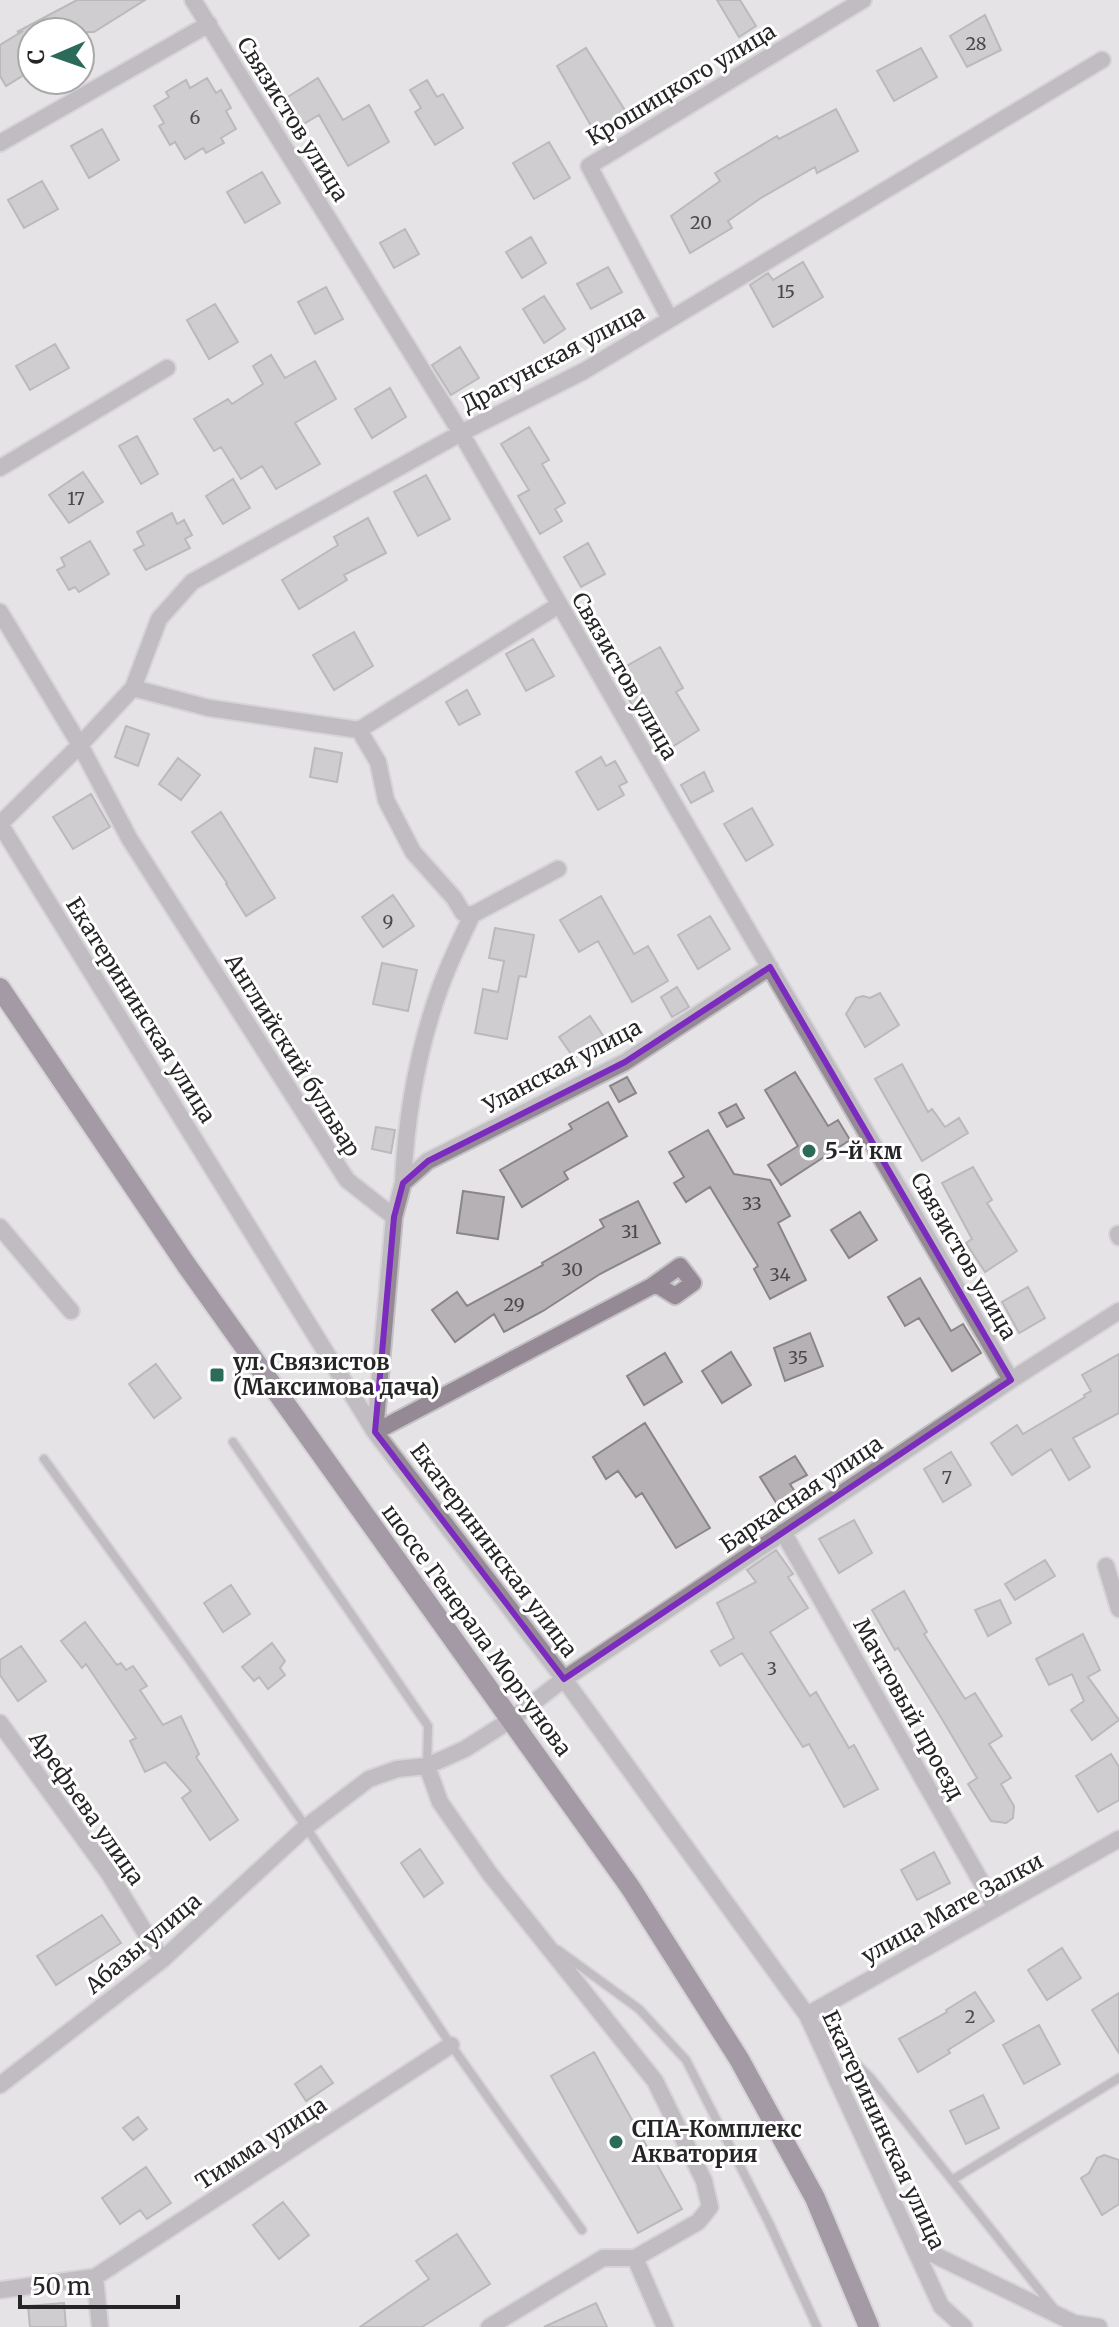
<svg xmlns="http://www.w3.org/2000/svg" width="1119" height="2327" viewBox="0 0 1119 2327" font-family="Merriweather,serif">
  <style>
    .building { fill: #b5b1b5; stroke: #898589; stroke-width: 2 }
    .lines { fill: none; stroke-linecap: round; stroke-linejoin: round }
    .service-casing { stroke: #c3c1c4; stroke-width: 12 }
    .minor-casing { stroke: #c3c1c4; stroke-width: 20 }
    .primary-casing { stroke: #c3c1c4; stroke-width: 24 }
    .service { stroke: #948995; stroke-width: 8 }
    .minor { stroke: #948995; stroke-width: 16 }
    .primary { stroke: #524055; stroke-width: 20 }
    .marked { fill: none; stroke: #7b2cbf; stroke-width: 6; stroke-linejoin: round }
    .poi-dot { fill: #2c6b59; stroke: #fff; stroke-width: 3 }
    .labels { text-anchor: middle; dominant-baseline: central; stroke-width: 6; stroke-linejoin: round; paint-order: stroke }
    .number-label { font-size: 18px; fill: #4a484a }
    .street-label { font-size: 22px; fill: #262526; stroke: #fff }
    .poi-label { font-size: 22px; font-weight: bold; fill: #262526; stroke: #fff; text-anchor: start }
  </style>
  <rect width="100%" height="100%" fill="#e6e3e7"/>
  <!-- building -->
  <path class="building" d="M77 0H145L94 32H32V70L6 86 0 76V45L21 32H17Z
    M717 0H740L756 26 739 37Z
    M985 15 1001 50 967 67 950 36Z
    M586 48 626 112 594 131 557 66Z
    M921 48 937 77 894 101 877 71Z
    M207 78 216 93 221 90 231 108 226 111 236 129 221 138 224 143 206 153 203 148 185 159 175 142 170 145 159 126 164 123 154 106 169 97 166 92 186 80 190 88Z
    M318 78 343 120 369 105 389 142 348 166 319 115 302 125 286 98Z
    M427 80 437 97 443 94 463 128 435 145 415 112 421 108 410 90Z
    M836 109 858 151 817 173 815 167 761 198 728 221 732 228 690 253 671 216 720 181 715 173 777 136 779 139Z
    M102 129 119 160 89 178 71 146Z
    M549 142 570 178 534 199 513 163Z
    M262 172 280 203 245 223 227 192Z
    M42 181 58 209 24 228 8 200Z
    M405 229 419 254 394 268 380 243Z
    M531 237 546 263 522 278 506 252Z
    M803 262 823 297 773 327 750 285 768 273 773 280Z
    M608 267 622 292 591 309 577 284Z
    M326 287 343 319 315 334 298 302Z
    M544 296 565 329 544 343 523 309Z
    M215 304 238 342 209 359 187 320Z
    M55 344 69 368 30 390 16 366Z
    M460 347 479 378 451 395 432 365Z
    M271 355 285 378 315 361 336 399 295 423 320 464 276 489 262 466 241 479 221 447 214 451 194 419 228 399 232 404 263 384 253 366Z
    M390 388 406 417 372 438 355 409Z
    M529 427 549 460 542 464 565 503 555 509 562 521 540 534 518 496 529 490 501 444Z
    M137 436 158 474 141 484 119 446Z
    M83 472 103 502 69 523 49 495Z
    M426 475 450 519 418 536 394 492Z
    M233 479 250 508 223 524 206 496Z
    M172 513 177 524 184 520 192 535 185 539 190 548 146 570 134 550 144 545 137 532Z
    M368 518 386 553 344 575 347 580 299 609 282 580 338 545 334 537Z
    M90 541 109 574 79 592 75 587 69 590 57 570 65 566 61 558Z
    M588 543 605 574 581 587 564 557Z
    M354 632 373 666 334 690 313 655Z
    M533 639 554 676 526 691 506 654Z
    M660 647 683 688 676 692 699 730 672 747 648 708 637 714 628 698 639 692 625 667Z
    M467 690 480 714 459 725 446 702Z
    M126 726 149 734 138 766 115 757Z
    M315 748 342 753 337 782 310 777Z
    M601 757 606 766 615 761 627 782 619 786 624 795 598 810 576 772Z
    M178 758 200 775 181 800 159 784Z
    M704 772 713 791 691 803 681 785Z
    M91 794 110 827 73 849 53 817Z
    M752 808 773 845 746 861 724 824Z
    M221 812 275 898 246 916 226 884 227 883 192 832Z
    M393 895 414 926 383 947 362 917Z
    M601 896 634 954 648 946 668 981 632 1002 598 941 579 952 560 920Z
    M710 916 730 949 698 969 678 935Z
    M495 928 534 935 526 977 519 976 507 1039 475 1033 483 989 498 992 504 961 489 958Z
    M382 963 417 970 408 1011 373 1004Z
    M677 987 689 1007 672 1017 661 997Z
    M880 993 899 1025 865 1047 846 1014 856 998 863 996 870 998Z
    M590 1016 604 1037 574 1058 559 1037Z
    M902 1064 928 1112 932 1109 945 1127 959 1118 968 1133 922 1161 875 1079Z
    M795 1072 828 1126 838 1120 850 1140 781 1185 768 1165 798 1146 765 1090Z
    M627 1077 636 1093 619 1102 610 1086Z
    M608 1102 627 1136 564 1172 568 1179 522 1207 500 1170 572 1129 569 1124Z
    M736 1104 744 1118 727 1127 719 1113Z
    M376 1127 395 1130 391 1153 372 1149Z
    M708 1130 734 1174 770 1180 790 1216 778 1223 806 1280 770 1299 754 1269 758 1266 710 1187 686 1202 674 1183 684 1177 669 1152Z
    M973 1167 992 1200 987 1203 1017 1251 985 1272 966 1243 972 1239 942 1183Z
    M463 1191 504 1197 498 1239 457 1233Z
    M638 1201 660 1243 600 1274 543 1311 504 1332 494 1314 455 1342 432 1310 457 1292 467 1306 543 1265 542 1263 604 1227 600 1220Z
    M860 1212 877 1240 849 1258 831 1230Z
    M920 1278 951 1331 963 1324 981 1353 952 1371 919 1318 905 1326 888 1297Z
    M1028 1287 1045 1318 1019 1333 1002 1302Z
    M810 1333 823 1366 785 1381 774 1348Z
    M731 1352 751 1385 722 1403 702 1371Z
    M665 1353 682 1382 644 1405 627 1376Z
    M1119 1354V1413L1073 1438 1090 1467 1069 1480 1051 1449 1012 1475 991 1443 1017 1425 1023 1434 1085 1397 1084 1395 1091 1391 1082 1375Z
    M156 1364 181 1398 154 1418 129 1384Z
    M645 1423 710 1528 676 1548 642 1493 636 1497 618 1471 606 1479 593 1457Z
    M951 1452 971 1485 943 1502 924 1469Z
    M795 1456 807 1475 790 1484 799 1498 780 1509 760 1477Z
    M854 1520 872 1553 839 1573 819 1539Z
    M776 1550 793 1574 788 1577 808 1608 770 1632 810 1696 816 1692 849 1748 854 1745 878 1789 844 1807 809 1744 803 1747 742 1653 720 1666 711 1651 734 1638 717 1603 756 1582 747 1570Z
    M1045 1560 1055 1576 1015 1600 1005 1584Z
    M231 1585 250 1614 223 1632 204 1603Z
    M904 1591 927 1632 924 1634 965 1699 975 1693 1002 1736 989 1744 1011 1778 1001 1784 1014 1806 1013 1818 1006 1823 991 1821 968 1784 977 1778 939 1714 898 1648 895 1650 872 1610Z
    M1000 1600 1011 1623 988 1636 975 1610Z
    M85 1622 117 1665 121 1663 126 1670 133 1666 147 1686 140 1690 163 1725 181 1716 199 1754 196 1757 238 1820 210 1840 182 1798 191 1791 165 1762 145 1772 130 1741 136 1738 86 1664 82 1668 61 1641Z
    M1083 1634 1100 1670 1088 1677 1119 1720 1092 1740 1071 1710 1084 1701 1072 1674 1049 1685 1036 1659Z
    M272 1643 285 1661 280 1668 285 1675 268 1689 259 1677 254 1681 242 1667Z
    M21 1646 46 1681 18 1701 0 1675V1660Z
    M1111 1754 1119 1767V1800L1098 1812 1076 1776Z
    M420 1849 443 1883 424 1897 401 1863Z
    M934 1852 950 1883 917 1900 901 1870Z
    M102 1915 121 1943 56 1985 37 1956Z
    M1062 1948 1081 1978 1047 2000 1028 1970Z
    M975 1992 994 2021 948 2050 950 2053 918 2072 899 2039 947 2012 946 2010Z
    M1119 1993V2053L1092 2010Z
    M1039 2025 1060 2064 1024 2084 1003 2045Z
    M594 2052 682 2209 638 2233 551 2076Z
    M321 2066 333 2083 306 2101 295 2084Z
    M983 2095 999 2128 966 2144 950 2111Z
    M138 2117 147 2129 133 2140 123 2128Z
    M1104 2155 1119 2160V2204L1102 2215 1081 2178 1089 2173 1097 2158Z
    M146 2167 171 2203 147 2219 140 2210 120 2224 102 2198Z
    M283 2202 309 2235 279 2259 253 2225Z
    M457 2234 490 2284 422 2327H360L429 2279 416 2261Z
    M64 2303 66 2327H30L28 2306Z
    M596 2303 607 2327H544Z"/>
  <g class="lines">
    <defs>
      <path id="service" d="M233 1442 428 1726 427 1766
        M44 1459 191 1662 306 1827 451 2045 582 2230
        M558 1950 639 2009 686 2060 769 2223 817 2327
        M816 2024 870 2077 1056 2311
        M952 2180 1119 2078"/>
      <path id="minor" d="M193 0 461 433 674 804 1011 1380
        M0 143 209 24
        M670 319 589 166 863 0
        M0 468 167 368
        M0 612 80 745 129 838 347 1180 394 1217
        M133 688 209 708 359 730 378 762 386 800 413 852 454 898 463 913 472 915C461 939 449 963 440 988 418 1049 406 1119 403 1183
        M359 730 559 605
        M0 824 375 1432 564 1679 807 2015 941 2306 964 2327
        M0 824 80 745 133 688 159 619 192 582 461 433 584 371 1102 60
        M472 915 558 869
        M0 1227 71 1311
        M1118 1234 1119 1237
        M375 1432 394 1217 403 1183 428 1161 625 1062 770 967
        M375 1432 652 1286 680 1266 693 1283 675 1296 659 1286H652
        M783 1532 996 1908
        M1106 1566 1119 1609
        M0 1723 108 1872 162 1960
        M427 1766 440 1802 490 1874 655 2081 704 2181 710 2207 698 2222 635 2258H603L489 2327
        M807 2015 1119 1839
        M0 2085 162 1960 306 1827 369 1779 397 1769 427 1766 465 1749 512 1719 564 1679 1011 1380 1119 1311
        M914 2245 1074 2323 1099 2327
        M635 2258 665 2327
        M95 2277 100 2327
        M0 2290 95 2277 451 2045"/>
      <path id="primary" d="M0 988 187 1266 630 1887 739 2059 815 2198 869 2327"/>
    </defs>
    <!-- service casing -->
    <use href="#service" class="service-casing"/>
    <!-- minor casing -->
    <use href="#minor" class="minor-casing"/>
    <!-- primary casing -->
    <use href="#primary" class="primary-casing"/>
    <!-- service -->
    <use href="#service" class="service"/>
    <!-- minor -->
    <use href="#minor" class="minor"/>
    <!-- primary -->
    <use href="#primary" class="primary"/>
  </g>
  <!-- marked area -->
  <path d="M0 0H1119V2327H0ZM770 967 1011 1380 564 1679 375 1432 394 1217 403 1183 428 1161 625 1062Z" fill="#e6e3e7" fill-opacity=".55" fill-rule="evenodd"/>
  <path class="marked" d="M770 967 1011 1380 564 1679 375 1432 394 1217 403 1183 428 1161 625 1062Z"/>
  <!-- markers -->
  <g class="poi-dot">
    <circle cx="809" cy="1151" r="8"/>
    <rect x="209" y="1367" width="16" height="16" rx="4"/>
    <circle cx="616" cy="2142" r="8"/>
  </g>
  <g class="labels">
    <!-- number labels -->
    <g class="number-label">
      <text x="976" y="43">28</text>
      <text x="195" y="117">6</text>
      <text x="701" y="222">20</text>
      <text x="786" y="291">15</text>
      <text x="76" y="498">17</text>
      <text x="388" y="921">9</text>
      <text x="752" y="1203">33</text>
      <text x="630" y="1231">31</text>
      <text x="572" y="1269">30</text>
      <text x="780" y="1274">34</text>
      <text x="514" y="1304">29</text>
      <text x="798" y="1357">35</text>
      <text x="947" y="1477">7</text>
      <text x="772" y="1668">3</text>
      <text x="970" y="2016">2</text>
    </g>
    <!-- street labels -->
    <g class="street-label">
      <text transform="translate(681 84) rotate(-31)">Крошицкого улица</text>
      <text transform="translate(293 119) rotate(58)">Связистов улица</text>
      <text transform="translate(553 358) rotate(-28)">Драгунская улица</text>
      <text transform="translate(625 676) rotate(60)">Связистов улица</text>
      <text transform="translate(141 1010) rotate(58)">Екатерининская улица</text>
      <text transform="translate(293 1055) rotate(58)">Английский бульвар</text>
      <text transform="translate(562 1066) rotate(-28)">Уланская улица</text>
      <text transform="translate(964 1256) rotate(60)">Связистов улица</text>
      <text transform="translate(801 1494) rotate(-34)">Баркасная улица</text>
      <text transform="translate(494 1550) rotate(53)">Екатерининская улица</text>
      <text transform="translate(477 1630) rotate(54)">шоссе Генерала Моргунова</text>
      <text transform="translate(909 1709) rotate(61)">Мачтовый проезд</text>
      <text transform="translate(87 1808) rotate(55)">Арефьева улица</text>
      <text transform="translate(952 1908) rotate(-29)">улица Мате Залки</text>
      <text transform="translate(143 1943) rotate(-40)">Абазы улица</text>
      <text transform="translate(884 2130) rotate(65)">Екатерининская улица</text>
      <text transform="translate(261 2143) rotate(-33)">Тимма улица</text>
    </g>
    <!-- poi labels -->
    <g class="poi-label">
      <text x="825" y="1151">5-й км</text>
      <text x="233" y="1362">ул. Связистов<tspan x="233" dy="25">(Максимова дача)</tspan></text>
      <text x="632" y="2129">СПА-Комплекс<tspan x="632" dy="25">Акватория</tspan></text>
    </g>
  </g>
  <!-- north arrow -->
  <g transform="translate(56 56) rotate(268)"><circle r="38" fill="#ffffff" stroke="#a8a8a8" stroke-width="2"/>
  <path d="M0-6L14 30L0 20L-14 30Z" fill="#2c6b59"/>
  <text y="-12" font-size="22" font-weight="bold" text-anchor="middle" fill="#262526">С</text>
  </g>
  <!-- scale -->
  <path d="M20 2295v12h158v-12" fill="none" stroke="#262526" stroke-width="4"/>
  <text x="32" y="2295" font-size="24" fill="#262526" stroke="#ffffff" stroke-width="6" paint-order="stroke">50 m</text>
</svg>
